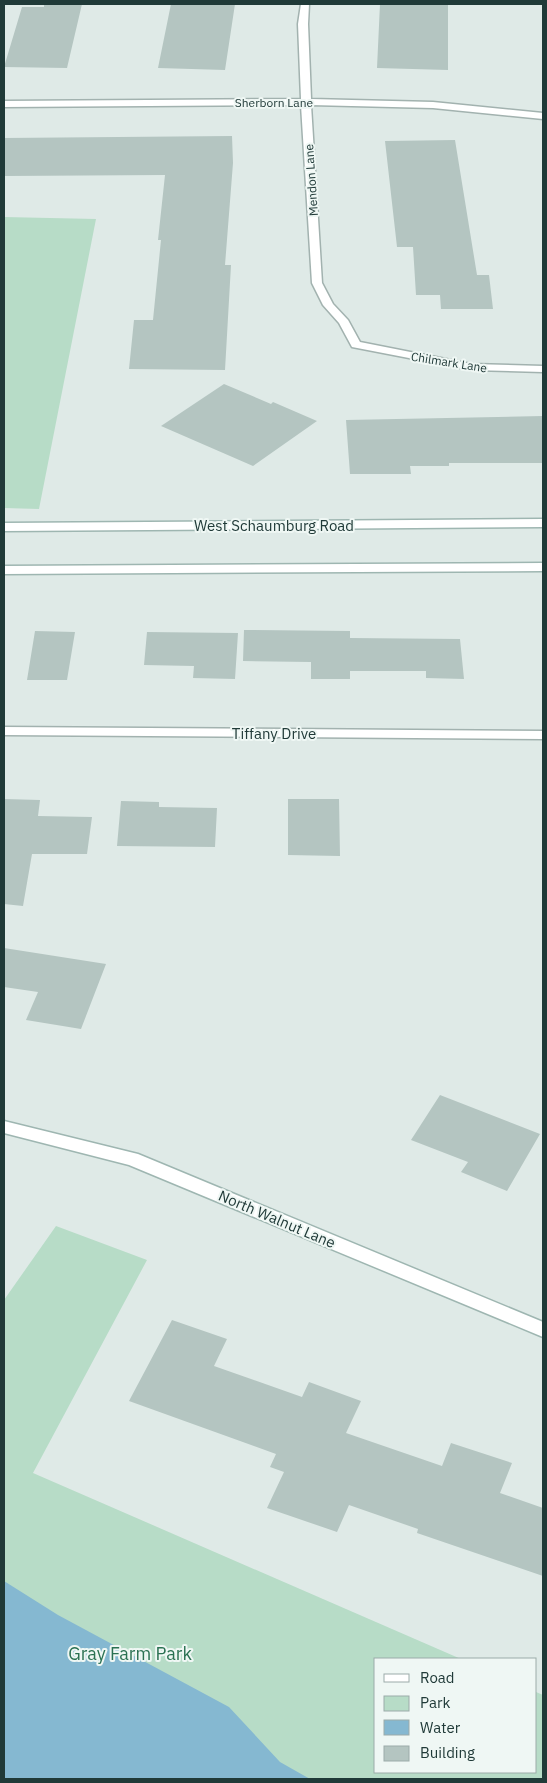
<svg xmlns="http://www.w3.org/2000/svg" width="547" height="1783" viewBox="0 0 547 1783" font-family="'IBM Plex Sans',sans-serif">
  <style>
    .green { fill: #b7dcc7 }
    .water { fill: #85b8d1 }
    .building { fill: #b4c5c1 }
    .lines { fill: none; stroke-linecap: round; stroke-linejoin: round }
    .street-casing { stroke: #a2b2af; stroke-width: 3 }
    .secondary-casing { stroke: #9eb6b1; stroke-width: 3 }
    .street { fill: #fff; fill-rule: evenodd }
    .secondary { fill: #fff; fill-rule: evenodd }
    .labels { text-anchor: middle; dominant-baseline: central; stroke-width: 4; stroke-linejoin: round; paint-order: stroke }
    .far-street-label { font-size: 12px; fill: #203a38; stroke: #eff7f4 }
    .street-label { font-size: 15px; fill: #203a38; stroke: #eff7f4 }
    .near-park-label { font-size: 18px; fill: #2a7152; stroke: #eff7f4 }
  </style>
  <rect width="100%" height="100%" fill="#dfeae7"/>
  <!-- green -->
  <path class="green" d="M4 217 96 219 39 509 4 508Z
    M56 1226 147 1260 33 1473 461 1659H376V1772H536V1692L543 1695V1779H4V1300Z"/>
  <!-- water -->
  <path class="water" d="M4 1581 58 1615 229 1707 280 1762 310 1779H4Z"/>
  <!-- building -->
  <path class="building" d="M44 4H82L67 68 4 67 22 7H44Z
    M171 4H235L225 70 158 68Z
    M380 4H448V70L377 68Z
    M232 136 233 163 225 265H231L225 370 129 369 134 320H153L161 240H158L165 175 4 176V138Z
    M455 140 477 275H489L493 309H441L440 295H416L413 247H397L385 141Z
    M224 384 271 404 273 402 317 421 253 466 161 426Z
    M543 416V463H449V466H410L411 474H350L346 420Z
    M244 630 350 631V638L460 639 464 679 426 678V671H350V679H311V662L243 661Z
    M35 631 75 632 67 680H27Z
    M147 632 238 633 235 679 193 678 194 666 144 665Z
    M4 799 40 800 38 816 92 817 87 854H32L23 906 4 904Z
    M288 799H339L340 856 288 855Z
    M121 801 159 802V807L217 808 215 847 117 846Z
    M4 948 106 964 81 1029 26 1020 38 992 4 987Z
    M440 1095 540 1134 507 1191 461 1172 468 1162 411 1140Z
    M172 1320 227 1339 214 1366 302 1397 309 1382 361 1401 346 1433 442 1466 451 1443 512 1463 500 1493 543 1508V1576L417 1533 418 1529 349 1505 337 1532 267 1508 284 1472 270 1467 276 1454 129 1401Z"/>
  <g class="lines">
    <defs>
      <path id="street" d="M301 4H309L308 24 311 99 433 102 543 113V119L433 108 311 105 322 283 333 304 348 320 360 342 471 364 543 366V372L471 370 352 347 339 323 323 305 312 283 301 105 4 107V101L301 99 298 24Z
        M4 727 543 731V739L4 735Z"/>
      <path id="secondary" d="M543 519V527L4 531V523Z
        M543 563V571L4 574V566Z
        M4 1121 138 1154 543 1322V1337L129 1165 4 1133Z"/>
    </defs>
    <!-- street casing -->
    <use href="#street" class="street-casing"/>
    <!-- secondary casing -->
    <use href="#secondary" class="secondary-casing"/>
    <!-- street -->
    <use href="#street" class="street"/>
    <!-- secondary -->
    <use href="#secondary" class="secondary"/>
  </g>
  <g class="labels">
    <!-- far-street labels -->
    <g class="far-street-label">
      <text x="274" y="102">Sherborn Lane</text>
      <text transform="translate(311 180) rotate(-94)">Mendon Lane</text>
      <text transform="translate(449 362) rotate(9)">Chilmark Lane</text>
    </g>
    <!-- street labels -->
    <g class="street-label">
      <text x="274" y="525">West Schaumburg Road</text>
      <text x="274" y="733">Tiffany Drive</text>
      <text transform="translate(277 1219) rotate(23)">North Walnut Lane</text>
    </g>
    <!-- near-park labels -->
    <g class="near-park-label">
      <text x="130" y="1653">Gray Farm Park</text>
    </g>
  </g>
  <!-- border -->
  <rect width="547" height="1783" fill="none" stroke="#203a38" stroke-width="10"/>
  <!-- legend -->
  <rect x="374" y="1658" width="162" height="115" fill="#eff7f4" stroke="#9caba9"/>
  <rect x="384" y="1674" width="25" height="8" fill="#ffffff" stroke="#9caba9"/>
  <text x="420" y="1683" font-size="15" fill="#203a38">Road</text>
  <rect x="384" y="1696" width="25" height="15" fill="#b7dcc7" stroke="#9caba9"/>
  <text x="420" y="1708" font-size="15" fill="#203a38">Park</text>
  <rect x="384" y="1720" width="25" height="15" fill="#85b8d1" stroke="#9caba9"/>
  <text x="420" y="1733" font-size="15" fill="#203a38">Water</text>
  <rect x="384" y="1746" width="25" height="15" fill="#b4c5c1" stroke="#9caba9"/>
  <text x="420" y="1758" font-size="15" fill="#203a38">Building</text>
</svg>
